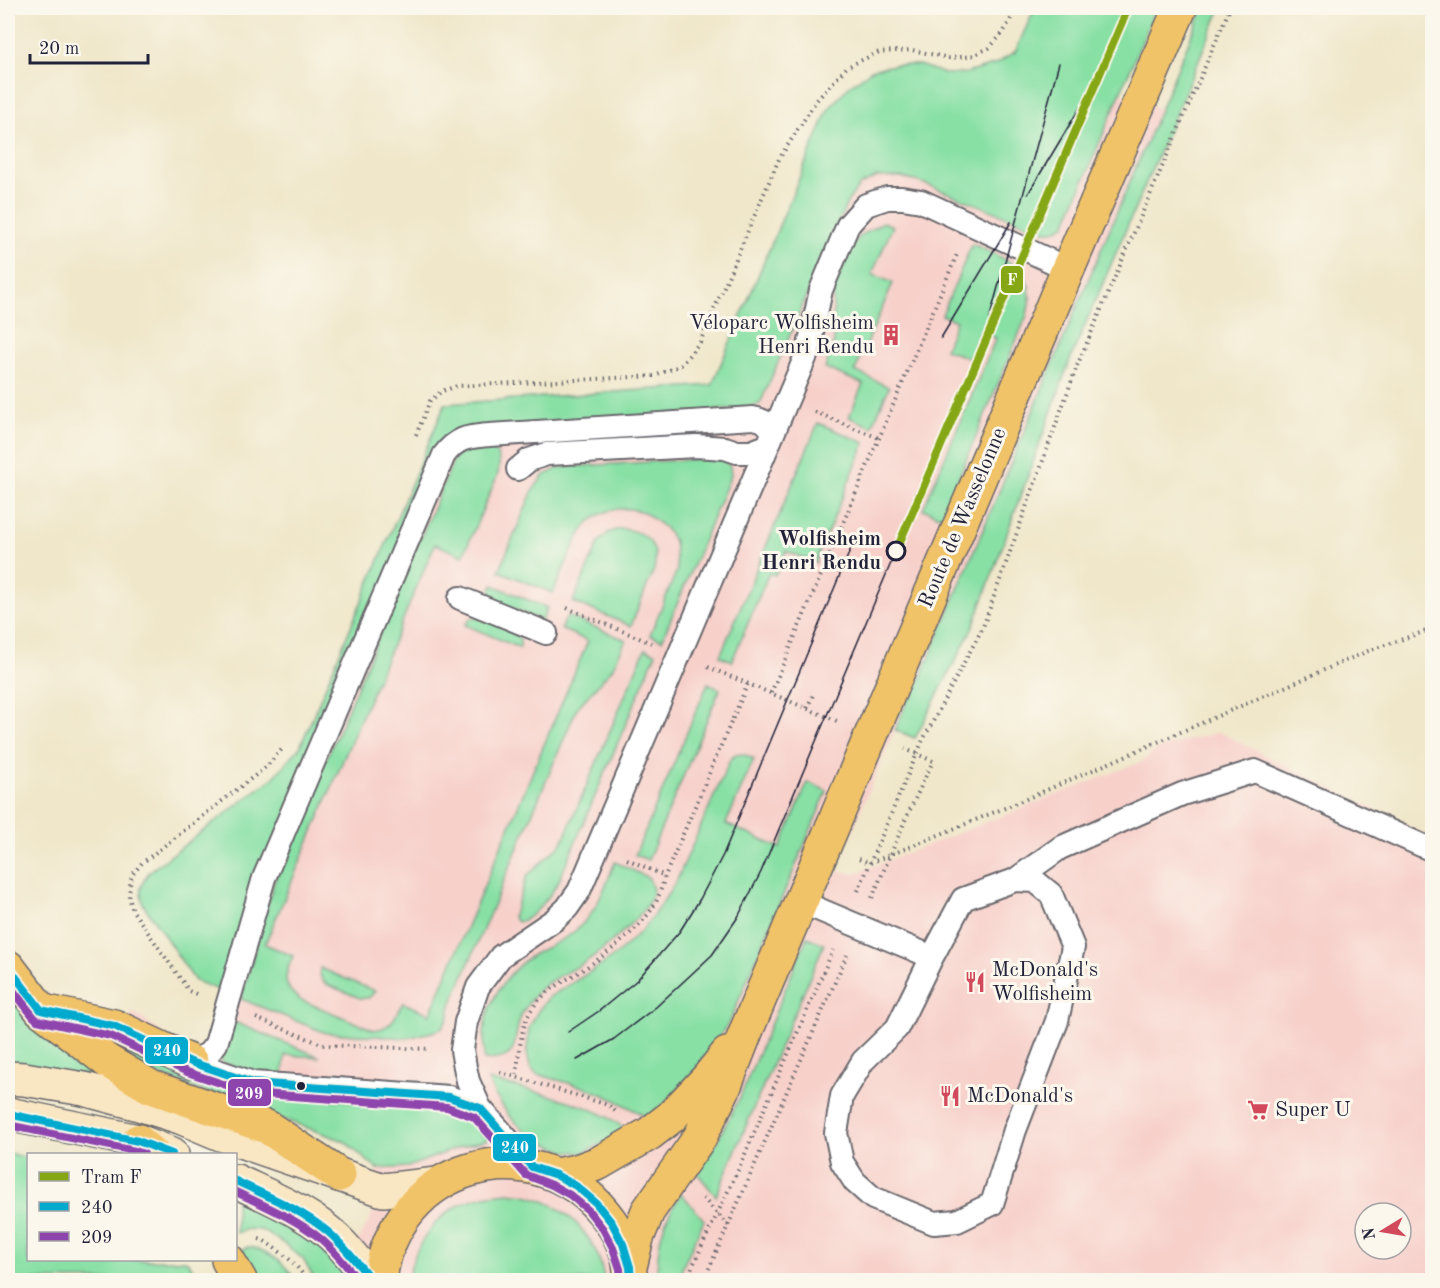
<svg xmlns="http://www.w3.org/2000/svg" width="1440" height="1288" viewBox="0 0 1440 1288" font-family="'Old Standard TT',serif">
  <style>
    .built { fill: #f7d0ca; fill-rule: evenodd }
    .grass { fill: #88e0a5; stroke: #558170; stroke-width: 1.5 }
    .lines { fill: none; stroke-linecap: round; stroke-linejoin: round }
    .lane-casing { stroke: #6a676d; stroke-width: 26 }
    .secondary-casing { stroke: #6a676d; stroke-width: 36 }
    .primary-casing { stroke: #6a676d; stroke-width: 36 }
    .highway-casing { stroke: #6a676d; stroke-width: 36 }
    .path { stroke: #6a676d; stroke-width: 4; stroke-dasharray: 1.5 4.5; stroke-linecap: butt }
    .lane { stroke: #fff; stroke-width: 22 }
    .secondary { stroke: #f9e7c3; stroke-width: 33 }
    .primary { stroke: #f1c369; stroke-width: 33 }
    .highway { stroke: #f1c369; stroke-width: 33 }
    .tram { stroke: #22223b; stroke-width: 1.5 }
    .bus-1-casing { stroke: #fbf7ec; stroke-width: 12 }
    .bus-2-casing { stroke: #fbf7ec; stroke-width: 12 }
    .bus-1 { stroke: #00a9ce; stroke-width: 8 }
    .bus-2 { stroke: #8e44ad; stroke-width: 8 }
    .tram-1-casing { stroke: #fbf7ec; stroke-width: 12 }
    .tram-1 { stroke: #85a714; stroke-width: 8 }
    .stop-dot { fill: #fbf7ec; stroke: #22223b; stroke-width: 3 }
    .bus-dot { fill: #22223b; stroke: #fbf7ec; stroke-width: 2 }
    .labels { text-anchor: middle; dominant-baseline: central; stroke-width: 6; stroke-linejoin: round; paint-order: stroke }
    .poi-label { font-size: 21px; fill: #22223b; stroke: #fbf7ec; text-anchor: start }
    .street-label { font-size: 21px; fill: #22223b; stroke: #fbf7ec }
    .stop-label { font-size: 21px; font-weight: bold; fill: #22223b; stroke: #fbf7ec; text-anchor: end }
    .line-badge { stroke: #fbf7ec; stroke-width: 2 }
    .badge-label { font-size: 16px; text-anchor: middle; font-weight: bold; fill: #fff }
  </style>
  <rect width="100%" height="100%" fill="#fbf7ec"/>
  <filter id="ink" filterUnits="userSpaceOnUse"><feTurbulence type="fractalNoise" baseFrequency=".0167" numOctaves="2"/><feDisplacementMap in="SourceGraphic" scale="12" xChannelSelector="R" yChannelSelector="G"/><feConvolveMatrix kernelMatrix="1 2 1 2 8 2 1 2 1" color-interpolation-filters="sRGB"/></filter>
  <filter id="wash" filterUnits="userSpaceOnUse"><feTurbulence type="fractalNoise" baseFrequency=".008" numOctaves="4" result="noise"/><feDisplacementMap in="SourceGraphic" scale="24" xChannelSelector="R" yChannelSelector="G"/><feGaussianBlur stdDeviation="1.35" result="paint"/><feColorMatrix in="noise" values="0 0 0 0 0 0 0 0 0 0 0 0 0 0 0 0 0 1.4 0 .05"/><feComposite in="paint" operator="in"/></filter>
  <g filter="url(#wash)">
    <rect width="100%" height="100%" fill="#f0e7ca"/>
    <!-- built -->
    <path class="built" d="M1015 52 1160 109 912 698H908L834 874 841 871 854 874 1143 761 1157 749 1219 732 1432 838V1280H317L360 1238 374 1210 377 1169 344 1141 157 1074 120 1042 133 1012 187 1050H197L205 1044 221 991 195 981 143 904 140 890 141 883 149 872 274 777 300 747 445 404 712 385 828 110 848 87 873 69 895 65H919L944 74 967 73 996 64ZM1365 1213H1401V1249H1365Z"/>
    <!-- grass -->
    <path class="grass" d="M1035 8H1156L1065 225 1053 231H1043L925 184 901 177H877L860 185 848 201 760 404 747 408 452 433 221 991 195 981 143 904C139 888 140 886 149 872L274 777 300 747 445 404 712 385 828 110 848 87 873 69 895 65H919L945 74 967 73 996 64 1015 52Z
      M1203 8H1221L1070 360 973 627 915 738 895 730 909 697 912 698Z
      M883 222 893 226 872 274 893 283 855 371 889 387 872 427 849 417 863 384 825 368 834 342 833 292 847 253 860 236Z
      M972 244C996 255 1029 263 1030 296 1030 302 1028 309 1027 315L942 517 923 509 996 338 981 332 970 359 945 349 956 321 942 315Z
      M818 423 865 443 815 563 786 551 775 575 769 573 732 661 720 656Z
      M475 444C496 448 502 453 498 474L463 556 435 544 265 944 293 956C284 976 281 987 301 1000L374 1030C392 1028 395 1017 403 1003L430 1014 588 641 561 629 567 616 626 640 612 669 577 708 451 1005 448 1019 442 1028 436 1031 407 1038 326 1033 241 999 274 882 455 457Z
      M699 459 722 460 730 466 731 475 662 640 650 635 677 570 674 541 665 528 644 512 630 509H614L601 514 589 522 577 539 553 593 499 571 533 490 544 475 561 467Z
      M619 529C639 529 658 540 655 563 655 571 650 579 647 586 642 599 636 613 631 626L573 602 599 542 608 533Z
      M493 585 547 608 542 621 488 598Z
      M471 618C483 616 513 629 520 639V648L465 625Z
      M645 649 656 653 558 883C550 895 533 921 517 922L513 917 527 876 562 843Z
      M708 683 720 689 648 860 635 855Z
      M743 754 754 759 726 824 780 848 808 782 827 791 730 1021 698 1068 663 1105 647 1117 613 1099 587 1088 536 1074 530 1067 527 1053 529 1028 538 1011 549 997 600 966 619 952 644 928 661 905 677 880 730 760 735 755Z
      M615 862 649 878C650 882 653 888 653 891 653 910 599 953 584 963 567 973 546 980 534 996 529 1002 522 1012 520 1019 511 1047 521 1059 484 1060 484 1046 483 1032 486 1018 493 993 513 966 536 953 550 945 564 941 576 930 597 912 605 887 615 862Z
      M807 937 824 944 716 1196 697 1173 714 1147 741 1095Z
      M320 968 375 991 369 998H360L328 985C321 981 319 975 320 968Z
      M8 969 153 1091 8 1060Z
      M234 1022 320 1057 285 1055 283 1075 256 1073 221 1062 220 1058 228 1045Z
      M120 1042 250 1093 443 1108 467 1119 490 1139 457 1148 408 1167 377 1169 344 1141 157 1074 114 1052Z
      M488 1080C523 1089 605 1105 627 1132L582 1153 564 1151 532 1137 510 1117 495 1095Z
      M8 1153 28 1158V1260H186L201 1280H8Z
      M508 1193C514 1194 520 1194 526 1195 567 1205 599 1239 604 1280H408C413 1245 437 1212 471 1200 483 1195 495 1194 508 1193Z
      M681 1193 704 1220 683 1266 679 1280H657C657 1244 661 1224 681 1193Z
      M236 1196 287 1220 337 1259 349 1280H315L303 1259 282 1242 261 1230 248 1229 236 1233Z
      M248 1247C267 1249 286 1264 295 1280H261L241 1250Z"/>
  </g>
  <g filter="url(#ink)">
    <g class="lines">
      <defs>
        <path id="lane" d="M518 469 529 460 547 454 696 446 725 448 737 452H751L767 446
          M460 598 546 633
          M1015 880 1035 881 1051 894 1073 947 1057 1021 1015 1130 992 1204 957 1221 934 1223 873 1198 855 1182 842 1162 836 1133 842 1096 863 1061 897 1028 932 957 963 899Z
          M1015 880 1060 848 1182 794 1255 771 1432 850
          M801 902 932 957
          M191 1062 208 1054 216 1044 264 878 444 455C458 437 468 437 489 435L753 418C764 420 769 423 773 434
          M191 1062 253 1083 449 1097 480 1108
          M532 1167 480 1108 468 1081 465 1067 462 1050 466 1022 478 987 501 956 554 920 567 908 579 891 808 351 821 290 848 225 866 205 887 198H902L921 201 1068 269"/>
        <path id="secondary" d="M8 1078 24 1079 84 1089 136 1103 180 1117 223 1135 383 1190 438 1184
          M8 1114 138 1141 172 1154
          M236 1181C269 1197 314 1215 339 1242 351 1254 361 1268 372 1280"/>
        <path id="primary" d="M556 1175 577 1171 599 1163 649 1134 671 1117 707 1079 727 1054
          M630 1267 637 1238 648 1211 700 1137 724 1088 747 1029 1068 269 1180 8
          M380 1280C394 1165 532 1123 605 1214 618 1230 629 1252 630 1272"/>
        <path id="highway" d="M8 967 41 1010 107 1061 151 1087 267 1127 339 1175
          M48 1012 114 1026 191 1062
          M138 1141 153 1154
          M228 1260 240 1280"/>
      </defs>
      <!-- lane casing -->
      <use href="#lane" class="lane-casing"/>
      <!-- secondary casing -->
      <use href="#secondary" class="secondary-casing"/>
      <!-- primary casing -->
      <use href="#primary" class="primary-casing"/>
      <!-- highway casing -->
      <use href="#highway" class="highway-casing"/>
      <!-- path -->
      <path class="path" d="M815 412 879 438
        M416 435 430 401 442 391 457 386 655 376 681 365 700 342 779 159 816 101 847 67 879 52 912 50 949 58 971 56 989 48 1003 33 1017 8
        M567 608 651 643
        M708 667 837 721
        M771 693 958 252
        M807 708 813 695
        M627 859 665 876
        M859 859 870 863 1012 805 1368 651 1432 629
        M858 891 922 742 983 627 1077 366 1230 8
        M872 898 907 816 933 761 905 749
        M196 994 189 991 133 911 129 897 130 885 132 875 142 863 266 767 283 748
        M256 1018 324 1045 430 1049
        M500 1072 516 1077
        M615 1111 608 1105 516 1077C519 1057 520 1030 529 1014 541 992 562 983 582 970 605 956 644 926 656 902 660 894 662 885 665 876L748 683
        M703 1198 729 1226
        M259 1239 263 1240C280 1252 296 1261 306 1280
        M688 1280 692 1267 739 1168 833 950
        M704 1280 847 955"/>
      <!-- lane -->
      <use href="#lane" class="lane"/>
      <!-- secondary -->
      <use href="#secondary" class="secondary"/>
      <!-- primary -->
      <use href="#primary" class="primary"/>
      <!-- highway -->
      <use href="#highway" class="highway"/>
      <!-- tram -->
      <path class="tram" d="M1028 194 1097 79
        M941 338 1011 222
        M979 357 1059 63
        M568 1032 599 1011 637 980 680 931 700 899 723 855 854 541
        M577 1060 614 1039 656 1007 712 955 738 917 761 872 896 551"/>
      <defs>
        <path id="bus-1" d="M8 967 41 1010 114 1026 191 1062 253 1083 449 1097 480 1108 532 1167 556 1175 576 1186 596 1203 612 1223 623 1244 630 1267 631 1280
          M8 1114 138 1141 172 1154
          M236 1181C267 1196 300 1209 327 1231 344 1245 357 1264 372 1280"/>
        <path id="bus-2" d="M8 984 33 1016 37 1020 111 1036 187 1072 250 1093 447 1107 474 1117 526 1175 552 1185 570 1195 588 1210 603 1229 613 1248 620 1269 621 1280
          M8 1125 135 1151 144 1154
          M236 1192C265 1206 296 1219 321 1239 335 1251 346 1266 358 1280"/>
      </defs>
      <!-- bus-1 casing -->
      <use href="#bus-1" class="bus-1-casing"/>
      <!-- bus-2 casing -->
      <use href="#bus-2" class="bus-2-casing"/>
      <!-- bus-1 -->
      <use href="#bus-1" class="bus-1"/>
      <!-- bus-2 -->
      <use href="#bus-2" class="bus-2"/>
      <defs>
        <path id="tram-1" d="M896 551 1128 8"/>
      </defs>
      <!-- tram-1 casing -->
      <use href="#tram-1" class="tram-1-casing"/>
      <!-- tram-1 -->
      <use href="#tram-1" class="tram-1"/>
    </g>
  </g>
  <!-- icons -->
  <defs>
    <symbol id="building-bare" viewBox="-9 -9 18 18"><path d="M-4-6H4V6H1V3H-1V6H-4ZM-2.5-4.3h1.7v1.8h-1.7ZM.8-4.3h1.7v1.8H.8ZM-2.5-1h1.7V.8h-1.7ZM.8-1h1.7V.8H.8Z" fill="#d1495b" stroke="#fbf7ec" stroke-width="2.5" paint-order="stroke"/></symbol>
    <symbol id="restaurant-bare" viewBox="-9 -9 18 18"><path d="M-5-6h1v4h1v-4h1v4h1v-4h1v5L-1.5 .5V6h-2V.5L-5-1ZM5-6V6H3V1.5H1.5Q1.5-4 5-6Z" fill="#d1495b" stroke="#fbf7ec" stroke-width="2.5" paint-order="stroke"/></symbol>
    <symbol id="supermarket-bare" viewBox="-9 -9 18 18"><path d="M-6-5.5h2.5l.6 2H6L4.5 2H-2.5L-4.4-4H-6ZM-1.5 3.2a1.3 1.3 0 1 0 .1 0ZM3 3.2a1.3 1.3 0 1 0 .1 0Z" fill="#d1495b" stroke="#fbf7ec" stroke-width="2.5" paint-order="stroke"/></symbol>
  </defs>
  <g fill-rule="evenodd">
    <use href="#building-bare" x="876" y="320" width="30" height="30"/>
    <use href="#restaurant-bare" x="960" y="967" width="30" height="30"/>
    <use href="#restaurant-bare" x="935" y="1081" width="30" height="30"/>
    <use href="#supermarket-bare" x="1243" y="1095" width="30" height="30"/>
  </g>
  <!-- markers -->
  <circle class="stop-dot" cx="896" cy="551" r="9"/>
  <circle class="bus-dot" cx="301" cy="1086" r="5"/>
  <g class="labels">
    <!-- poi labels -->
    <g class="poi-label">
      <text x="874" y="323" text-anchor="end">Véloparc Wolfisheim<tspan x="874" dy="24">Henri Rendu</tspan></text>
      <text x="992" y="970">McDonald's<tspan x="992" dy="24">Wolfisheim</tspan></text>
      <text x="967" y="1096">McDonald's</text>
      <text x="1275" y="1110">Super U</text>
    </g>
    <!-- street labels -->
    <g class="street-label">
      <text transform="translate(963 518) rotate(-67)">Route de Wasselonne</text>
    </g>
    <!-- stop labels -->
    <g class="stop-label">
      <text x="881" y="539">Wolfisheim<tspan x="881" dy="24">Henri Rendu</tspan></text>
    </g>
  </g>
  <g class="line-badge">
    <rect x="1000" y="265" width="24" height="29" rx="6" fill="#85a714"/>
    <rect x="144" y="1036" width="45" height="29" rx="6" fill="#00a9ce"/>
    <rect x="227" y="1078" width="45" height="29" rx="6" fill="#8e44ad"/>
    <rect x="492" y="1133" width="45" height="29" rx="6" fill="#00a9ce"/>
  </g>
  <g class="badge-label">
    <text x="1012" y="285">F</text>
    <text x="167" y="1056">240</text>
    <text x="249" y="1099">209</text>
    <text x="515" y="1153">240</text>
  </g>
  <!-- margin -->
  <rect width="1440" height="1288" fill="none" stroke="#fbf7ec" stroke-width="30"/>
  <!-- legend -->
  <rect x="27" y="1153" width="210" height="108" fill="#fbf7ec" stroke="#a4a2a5" stroke-width="1.5"/>
  <rect x="39" y="1172" width="30" height="9" fill="#85a714" stroke="#a4a2a5" stroke-width="1.5"/>
  <text x="81" y="1183" font-size="18" fill="#22223b">Tram F</text>
  <rect x="39" y="1202" width="30" height="9" fill="#00a9ce" stroke="#a4a2a5" stroke-width="1.5"/>
  <text x="81" y="1213" font-size="18" fill="#22223b">240</text>
  <rect x="39" y="1232" width="30" height="9" fill="#8e44ad" stroke="#a4a2a5" stroke-width="1.5"/>
  <text x="81" y="1243" font-size="18" fill="#22223b">209</text>
  <!-- north arrow -->
  <g transform="translate(1383 1231) rotate(259)"><circle r="28" fill="#fbf7ec" stroke="#a4a2a5" stroke-width="1.5"/>
  <path d="M0-4.5L10 22L0 15L-10 22Z" fill="#d1495b"/>
  <text y="-9" font-size="16" font-weight="bold" text-anchor="middle" fill="#22223b">N</text>
  </g>
  <!-- scale -->
  <path d="M30 54v9h118v-9" fill="none" stroke="#22223b" stroke-width="3"/>
  <text x="39" y="54" font-size="18" fill="#22223b" stroke="#fbf7ec" stroke-width="4.5" paint-order="stroke">20 m</text>
</svg>
